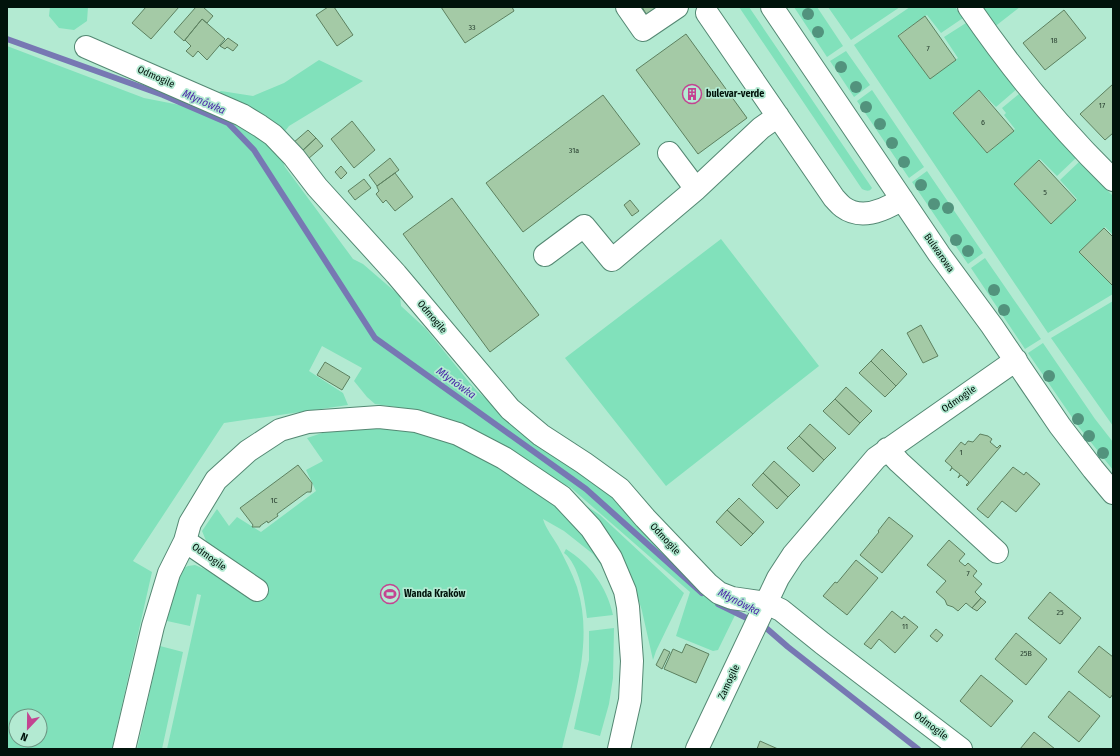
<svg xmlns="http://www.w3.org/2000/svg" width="1120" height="756" viewBox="0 0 1120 756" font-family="'Fira Sans Condensed',sans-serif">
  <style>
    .green { fill: #81e1bb; fill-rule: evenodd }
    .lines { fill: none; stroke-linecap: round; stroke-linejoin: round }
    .stream { stroke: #7778b3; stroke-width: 6 }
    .building { fill: #a4caa6; stroke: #5d8160 }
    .minor-casing { stroke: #548873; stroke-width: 24 }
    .minor { stroke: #fff; stroke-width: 22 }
    .tree { fill: #52937d }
    .labels { text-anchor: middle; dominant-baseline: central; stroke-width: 3.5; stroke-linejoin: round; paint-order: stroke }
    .number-label { font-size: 8px; fill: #2a4132 }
    .street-label { font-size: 10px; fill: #01130b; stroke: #b3ead2 }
    .poi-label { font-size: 10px; font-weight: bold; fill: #01130b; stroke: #b3ead2; text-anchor: start }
    .water-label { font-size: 11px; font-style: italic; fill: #4c2ca9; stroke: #b3ead2 }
  </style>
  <rect width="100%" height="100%" fill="#b3ead2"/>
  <!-- green -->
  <path class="green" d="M50 7H88L87 21 74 30 59 28 49 16Z
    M739 7H749L872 188C869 192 867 191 862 189Z
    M794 7H817L843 46 827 57Z
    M828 7H900L851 40Z
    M910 7H955L963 18 941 33 927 15 898 35 930 79 958 58 944 37 966 23 1005 75 1007 74 1018 88 996 107 979 90 953 112 988 153 1015 129 1004 115 1006 113 1002 108 1019 94 1076 158 1057 176 1040 159 1014 184 1051 223 1077 199 1060 180 1079 162 1113 196V235L1105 227 1080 252 1113 286V294L1048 333 854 45Z
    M978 7H1020L993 28Z
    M7 46 144 98 190 107 221 91 253 96 284 83 319 60 363 81 289 126 282 135 281 157 285 167 353 259 363 264 400 296 401 306 426 329 469 382 477 391 495 406 559 455 652 528 738 609 718 650 713 651 676 636 690 592 570 487 551 479 434 416 403 408 375 404 367 397 354 381 362 368 322 346 309 371 343 393 348 405 224 423 133 561 152 572 112 749H7ZM16 716H40V740H16Z
    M846 51 870 85 854 97 830 61Z
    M872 90 924 167 909 178 857 101Z
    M927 171 983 253 968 264 912 182Z
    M721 239 819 366 666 486 565 358Z
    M985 258 1041 339 1025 349 971 268Z
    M1113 301V426L1051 338Z
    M1043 343 1095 419 1113 442V470L1078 426 1028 353Z
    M353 427 428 429 537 487 589 540 607 573 593 554 564 531 543 519C546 529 553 537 558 546 565 559 572 573 577 587 594 641 574 697 562 749H167L201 595 197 594 190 626 167 621 175 583 182 569 188 566 195 565 209 571 207 543 202 531 217 509 229 526 237 517 261 532 316 491 306 470 323 461 307 438 331 430Z
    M579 501 600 515 684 593 656 651 653 660 642 611 633 581Z
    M566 549C590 564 607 587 613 615L587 618C585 599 579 564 564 553Z
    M614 628 613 678 609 704 600 736 574 729 589 660V631Z
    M160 646 183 652 162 749H137Z"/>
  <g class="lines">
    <!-- stream -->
    <path class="stream" d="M7 39 163 95 228 123 254 150 375 338 586 489 702 593
      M718 604 765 627 788 647 918 749"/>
  </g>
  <!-- building -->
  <path class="building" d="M146 7H179L151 39 132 23Z
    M196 7H203L213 16 207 23 202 19 184 41 174 32Z
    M328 7H334L353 35 337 46 316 15Z
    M441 7H512L514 11 465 43Z
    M642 7H663L648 17Z
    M1064 10 1086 38 1045 70 1023 43Z
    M925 16 956 60 930 79 898 36Z
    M202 19 225 39 207 60 198 51 193 57 186 51 191 46 185 40Z
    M686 34 747 118 698 154 636 70Z
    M228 38 238 45 233 51 227 47 225 49 220 46Z
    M1113 84V133L1105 140 1080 114Z
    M979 90 1014 131 987 153 953 113Z
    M603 95 640 144 523 232 486 183Z
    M352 121 375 150 354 168 331 139Z
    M308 130 316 138 301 152 293 143Z
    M316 138 323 146 308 159 301 152Z
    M390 158 399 170 377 186 369 175Z
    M1039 160 1076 200 1051 224 1014 184Z
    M341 166 347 173 341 179 335 172Z
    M395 173 413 197 395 211 386 200 383 203 376 194 379 191 377 187V186Z
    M364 179 371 188 355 200 348 191Z
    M452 198 539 315 490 352 403 234Z
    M630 200 639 211 632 216 624 205Z
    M1104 228 1113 237V286L1079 252Z
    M921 325 938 356 923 363 907 333Z
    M882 349 907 374 896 386 871 361Z
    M871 361 896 386 885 397 859 373Z
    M325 362 350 377 342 390 317 375Z
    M846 387 872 411 860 423 835 399Z
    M835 399 860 423 849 435 823 411Z
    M810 424 836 448 824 460 799 436Z
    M980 434 988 436 992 439 990 442 997 448 1000 445 1001 446 967 486 966 485 969 482 961 475 958 478 960 474 952 468 950 471 952 467 945 461 961 442 965 445 968 441 973 442Z
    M799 436 824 460 813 472 787 448Z
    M774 461 800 485 788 497 763 473Z
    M298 465 312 483 311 492H307L277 514 278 516 268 523 267 521 260 526V527H252L253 525 240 508Z
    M1013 467 1024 475 1026 472 1040 484 1016 512 1002 501 988 518 977 509Z
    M763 473 788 497 777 509 752 485Z
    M739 498 764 522 753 534 727 510Z
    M727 510 753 534 741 546 716 522Z
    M889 517 913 536 882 573 860 555 879 532 878 531Z
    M949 540 965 554 959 561 965 566 968 563 977 571 973 576 982 584 975 592 981 598 972 608 966 603 958 611 953 607 947 605 945 600 936 592 946 581 927 565Z
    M856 560 878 578 847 615 823 596 835 582 837 583Z
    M1050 592 1081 618 1060 644 1028 618Z
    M981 598 986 602 977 611 972 608Z
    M892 611 902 619 904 616 918 627 895 653 879 639 871 649 864 644Z
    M936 629 943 635 937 642 930 636Z
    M1016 633 1047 659 1026 685 995 659Z
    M686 644 709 654 696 683 664 669 673 649 682 653Z
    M1099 646 1113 657V694L1110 698 1078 672Z
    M664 649 670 652 662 669 656 665Z
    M981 675 1013 701 991 727 960 701Z
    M1069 691 1100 716 1079 742 1048 717Z
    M1034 732 1055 749H1020Z
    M760 741 778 749H757Z"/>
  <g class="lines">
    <defs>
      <path id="minor" d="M627 7 643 30 677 7
        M772 7 939 254 992 326 1060 426 1093 469 1113 493
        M969 7C1010 67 1061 129 1113 180
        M707 13 834 198C837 201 839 204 843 207 862 221 885 210 902 199
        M86 47 242 115 260 126 273 135 294 157 317 187 396 274 510 409 541 435 584 463 620 489 645 518 708 584 719 593 732 598 766 603 781 610 822 643 961 749
        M669 153 696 189
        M545 255 584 226 612 260 696 189 761 128 778 116
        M887 449 899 462 997 552
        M257 590 185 541 190 523 216 480 248 451 280 430 308 422 379 417 416 421 458 434 504 458 562 497 591 528 611 558 625 591 628 607 632 661 630 700 619 749
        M124 749 153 626 169 573 185 541
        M697 749 778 578 793 555 876 458 1016 360"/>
    </defs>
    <!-- minor casing -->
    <use href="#minor" class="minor-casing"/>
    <!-- minor -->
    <use href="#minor" class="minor"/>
  </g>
  <!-- trees -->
  <g class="tree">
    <circle cx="808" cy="14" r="6"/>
    <circle cx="818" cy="32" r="6"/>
    <circle cx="841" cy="67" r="6"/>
    <circle cx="856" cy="87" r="6"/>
    <circle cx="866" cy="107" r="6"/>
    <circle cx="880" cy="124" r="6"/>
    <circle cx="892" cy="143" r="6"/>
    <circle cx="904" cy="162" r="6"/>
    <circle cx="921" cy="185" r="6"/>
    <circle cx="934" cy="204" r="6"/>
    <circle cx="948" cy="208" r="6"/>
    <circle cx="956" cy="240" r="6"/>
    <circle cx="968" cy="251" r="6"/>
    <circle cx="994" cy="290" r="6"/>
    <circle cx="1004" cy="310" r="6"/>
    <circle cx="1049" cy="376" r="6"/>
    <circle cx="1078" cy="419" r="6"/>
    <circle cx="1089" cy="436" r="6"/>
    <circle cx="1103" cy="453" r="6"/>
  </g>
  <!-- icons -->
  <defs>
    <symbol id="building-ring" viewBox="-11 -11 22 22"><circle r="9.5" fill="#b3ead2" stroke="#c34491" stroke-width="1.5"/><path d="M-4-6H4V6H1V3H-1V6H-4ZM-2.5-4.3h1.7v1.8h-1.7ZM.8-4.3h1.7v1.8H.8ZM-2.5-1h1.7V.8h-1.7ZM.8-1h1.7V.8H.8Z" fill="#c34491"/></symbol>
    <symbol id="stadium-ring" viewBox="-11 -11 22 22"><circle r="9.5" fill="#b3ead2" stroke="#c34491" stroke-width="1.5"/><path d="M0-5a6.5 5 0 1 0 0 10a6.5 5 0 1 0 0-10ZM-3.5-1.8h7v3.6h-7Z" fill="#c34491"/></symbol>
  </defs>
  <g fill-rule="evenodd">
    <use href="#building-ring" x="681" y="83" width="22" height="22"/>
    <use href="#stadium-ring" x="379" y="583" width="22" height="22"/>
  </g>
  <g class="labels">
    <!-- number labels -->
    <g class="number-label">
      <text x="472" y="27">33</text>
      <text x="1054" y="40">18</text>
      <text x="928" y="48">7</text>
      <text x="1102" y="105">17</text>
      <text x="983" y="122">6</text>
      <text x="574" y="150">31a</text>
      <text x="1045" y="192">5</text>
      <text x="961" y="452">1</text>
      <text x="274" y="500">1C</text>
      <text x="968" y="573">7</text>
      <text x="1060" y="612">25</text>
      <text x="905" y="626">11</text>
      <text x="1026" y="653">25B</text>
    </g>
    <!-- street labels -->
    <g class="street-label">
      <text transform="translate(156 77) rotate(24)">Odmogile</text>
      <text transform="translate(939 253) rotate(55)">Bulwarowa</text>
      <text transform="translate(432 317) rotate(50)">Odmogile</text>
      <text transform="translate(959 399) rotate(-35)">Odmogile</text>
      <text transform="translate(665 539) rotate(47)">Odmogile</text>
      <text transform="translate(209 557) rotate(35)">Odmogile</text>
      <text transform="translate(729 682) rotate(-65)">Zamogile</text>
      <text transform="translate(931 726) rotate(37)">Odmogile</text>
    </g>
    <!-- poi labels -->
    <g class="poi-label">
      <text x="706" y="94">bulevar-verde</text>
      <text x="404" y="594">Wanda Kraków</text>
    </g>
    <!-- water labels -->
    <g class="water-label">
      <text transform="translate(204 102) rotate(24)">Młynówka</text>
      <text transform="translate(456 383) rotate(36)">Młynówka</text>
      <text transform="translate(739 602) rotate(27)">Młynówka</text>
    </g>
  </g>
  <!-- border -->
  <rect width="1120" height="756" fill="none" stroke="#01130b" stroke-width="16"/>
  <!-- north arrow -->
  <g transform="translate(28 728) rotate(202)"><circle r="19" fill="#b3ead2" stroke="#6c9482"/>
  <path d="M0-3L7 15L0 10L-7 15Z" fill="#c34491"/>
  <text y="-6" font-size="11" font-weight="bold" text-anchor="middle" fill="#01130b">N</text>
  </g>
</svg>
